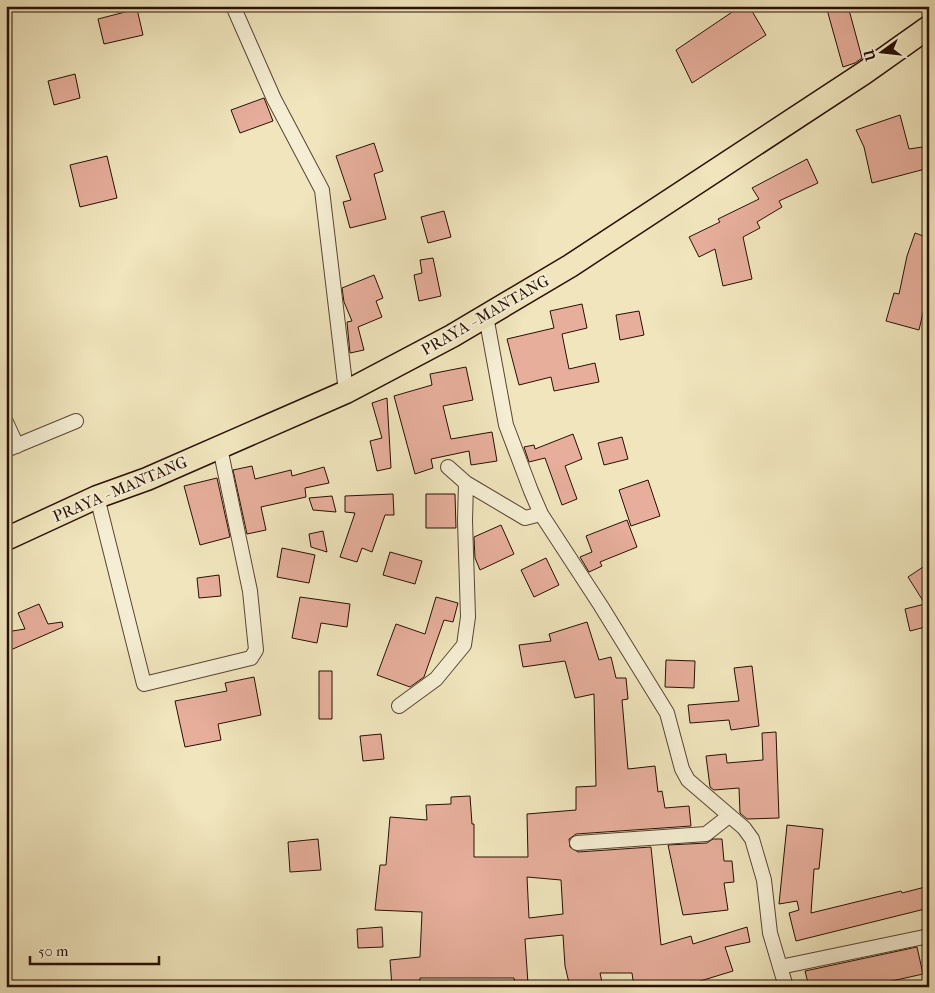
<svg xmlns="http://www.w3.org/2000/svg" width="935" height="993" viewBox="0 0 935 993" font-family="'IM FELL French Canon',serif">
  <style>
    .building { fill: #e6ae9b; stroke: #281003; fill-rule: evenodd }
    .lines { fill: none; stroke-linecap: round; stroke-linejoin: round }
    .street-casing { stroke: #5a4532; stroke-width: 16 }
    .primary-casing { stroke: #281003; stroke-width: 25 }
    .street { stroke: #f5eed4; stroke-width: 14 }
    .primary { stroke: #f0e5bd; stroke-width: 22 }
    .labels { text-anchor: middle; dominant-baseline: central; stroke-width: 4; stroke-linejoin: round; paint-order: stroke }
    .street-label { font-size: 16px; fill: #281003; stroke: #f5eed4 }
  </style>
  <rect width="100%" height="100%" fill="#f0e5bd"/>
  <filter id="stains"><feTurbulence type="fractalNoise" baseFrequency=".004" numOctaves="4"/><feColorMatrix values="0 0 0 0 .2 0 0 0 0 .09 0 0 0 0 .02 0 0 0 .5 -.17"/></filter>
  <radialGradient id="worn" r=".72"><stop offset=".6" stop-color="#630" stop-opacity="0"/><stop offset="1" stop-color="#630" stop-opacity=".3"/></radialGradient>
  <!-- building -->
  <path class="building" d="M741 6H749L766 35 692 83 676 50Z
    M826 6H848L862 58 855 63 843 67Z
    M137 9 143 35 104 44 98 19Z
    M75 74 80 98 54 105 48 81Z
    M264 98 273 121 240 133 231 110Z
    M900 115 909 149 929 146V168L872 183 864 147 856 130Z
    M374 143 383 171 374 174 386 219 350 228 343 202 351 200 336 156Z
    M107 156 117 198 80 207 70 165Z
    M807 159 818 183 779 201 782 207 757 222 760 228 743 237 752 279 723 286 715 249 699 257 689 237 720 222 718 219 759 199 752 188Z
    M444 211 451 237 428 243 421 217Z
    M915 233 929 238V287L919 330 886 321 894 293 899 294 907 256Z
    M433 258 441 296 419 301 414 275 422 273 420 260Z
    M374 275 383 298 376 301 382 317 358 327 364 350 350 353 347 322 352 321 344 302 342 288Z
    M582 304 587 328 562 334 569 369 595 363 599 382 554 391 551 377 519 385 507 339 554 328 550 311Z
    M639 311 644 335 620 340 616 315Z
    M466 367 473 400 443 406 451 439 492 432 497 461 471 465 469 451 431 459 433 468 415 474 394 396 432 385 430 374Z
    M387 398 391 468 377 471 370 441 382 438 372 403Z
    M573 434 582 459 565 466 577 499 562 505 545 458 529 462 524 447 534 445 535 449Z
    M622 437 628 459 604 465 598 443Z
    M252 466 255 479 291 470 292 476 324 467 329 483 305 488 306 497 261 507 266 530 247 534 233 470Z
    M217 478 230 537 200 545 184 486Z
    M648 480 660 516 631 526 619 490Z
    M393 494 394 515H385L372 552 362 548 357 562 340 557 355 513 345 512V496Z
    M426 494H455L456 528H426Z
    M332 496 336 512 313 510 309 498Z
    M627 520 637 547 600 562 602 566 589 572 580 557 592 552 586 536Z
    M501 525 514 554 480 570 475 558 474 537Z
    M323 531 327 552 311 547 309 534Z
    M282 548 315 555 309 583 277 577Z
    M390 552 422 561 415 584 383 575Z
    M546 558 559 585 534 597 521 570Z
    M929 563V626L910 631 905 609 925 604 908 577Z
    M219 575 221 596 199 598 197 578Z
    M300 597 350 604 347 627 321 623 317 643 292 638Z
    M436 597 458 603 453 622 444 620 424 677 410 687 377 675 396 624 425 634Z
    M39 604 48 624 62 622 63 627 6 652V632L25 629 18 613Z
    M587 622 599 660 611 657 616 678H626L628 699 622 700 628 769 655 766 658 792 662 791 665 808 689 806 691 826 576 834 569 839 570 847 578 852 651 847 661 945 691 936 693 944 747 927 750 942 725 947 733 971 697 982 699 987H661L660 984 634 987 632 973H600L603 987H589V983L570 987 565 966 563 935 525 939 528 984 515 986 514 978H420V987H392L390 960 420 957 422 912 375 910 380 865H386L390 817 427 820 426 805 451 804V797L470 796 472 824H474V857H528L527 814 576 810V787L596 786 594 694 575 698 565 661 523 667 519 645 551 641 549 634ZM527 877 561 880 563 914 529 918Z
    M666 660 695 661 694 688 665 687Z
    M752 666 759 726 731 730 729 720 690 723 688 705 739 701 734 668Z
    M319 671H332V719H319Z
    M254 677 261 715 218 724 221 740 185 747 175 701 227 691 225 683Z
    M776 732 779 818 747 819 740 813 739 788 714 790 710 787 706 756 726 754 727 763 763 760 762 733Z
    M381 734 384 759 363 761 360 736Z
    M787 825 823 829 819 869H814L811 913 901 891 902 893 929 886V908L796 941 789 913 799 910 797 901 779 904Z
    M318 839 321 870 290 872 288 842Z
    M713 839H722L724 861H732L734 882 724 883 728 910 683 915 668 845 707 843Z
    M382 927 383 947 358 948 357 929Z
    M917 947 923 974 874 985 873 983 857 987H809L805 971Z"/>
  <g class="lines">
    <defs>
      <path id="street" d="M233 6 274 99 322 190 346 392
        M486 316 506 425 531 491 541 514 601 606 667 713 682 769 688 780 744 828 752 839 764 880 770 933 786 987
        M6 422 17 446
        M6 450 76 421
        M448 467 466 483 525 518 541 514
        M97 497 144 684 251 658 256 650 250 591 220 448
        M399 706 436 679 464 645 468 617 465 521 466 483
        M577 843 706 834 729 816
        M780 967 929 936"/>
      <path id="primary" d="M6 539 97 497 147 479 346 392 452 336 570 266 864 73 929 27"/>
    </defs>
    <!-- street casing -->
    <use href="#street" class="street-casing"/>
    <!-- primary casing -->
    <use href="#primary" class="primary-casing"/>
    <!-- street -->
    <use href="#street" class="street"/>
    <!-- primary -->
    <use href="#primary" class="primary"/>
  </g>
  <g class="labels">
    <!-- street labels -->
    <g class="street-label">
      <text transform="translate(485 315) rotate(-30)">PRAYA - MANTANG</text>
      <text transform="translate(120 489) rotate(-23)">PRAYA - MANTANG</text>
    </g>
  </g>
  <!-- margin -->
  <rect width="935" height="993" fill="none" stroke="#f0e5bd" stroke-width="25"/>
  <rect x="8" y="8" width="920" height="978" fill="none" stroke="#281003" stroke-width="2.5"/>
  <rect x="12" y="12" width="910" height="968" fill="none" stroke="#281003"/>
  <!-- north arrow -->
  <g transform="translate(882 52) rotate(255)" stroke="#f5eed4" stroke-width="4" paint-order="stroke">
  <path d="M0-4L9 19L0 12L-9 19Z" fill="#281003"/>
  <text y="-8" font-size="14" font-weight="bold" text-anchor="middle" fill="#281003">U</text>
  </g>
  <!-- scale -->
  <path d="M30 956v8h129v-8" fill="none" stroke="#281003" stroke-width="2.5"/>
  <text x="38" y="956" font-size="15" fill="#281003" stroke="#f5eed4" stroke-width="4" paint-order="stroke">50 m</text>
  <rect width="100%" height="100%" filter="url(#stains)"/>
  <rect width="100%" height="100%" fill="url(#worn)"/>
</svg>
